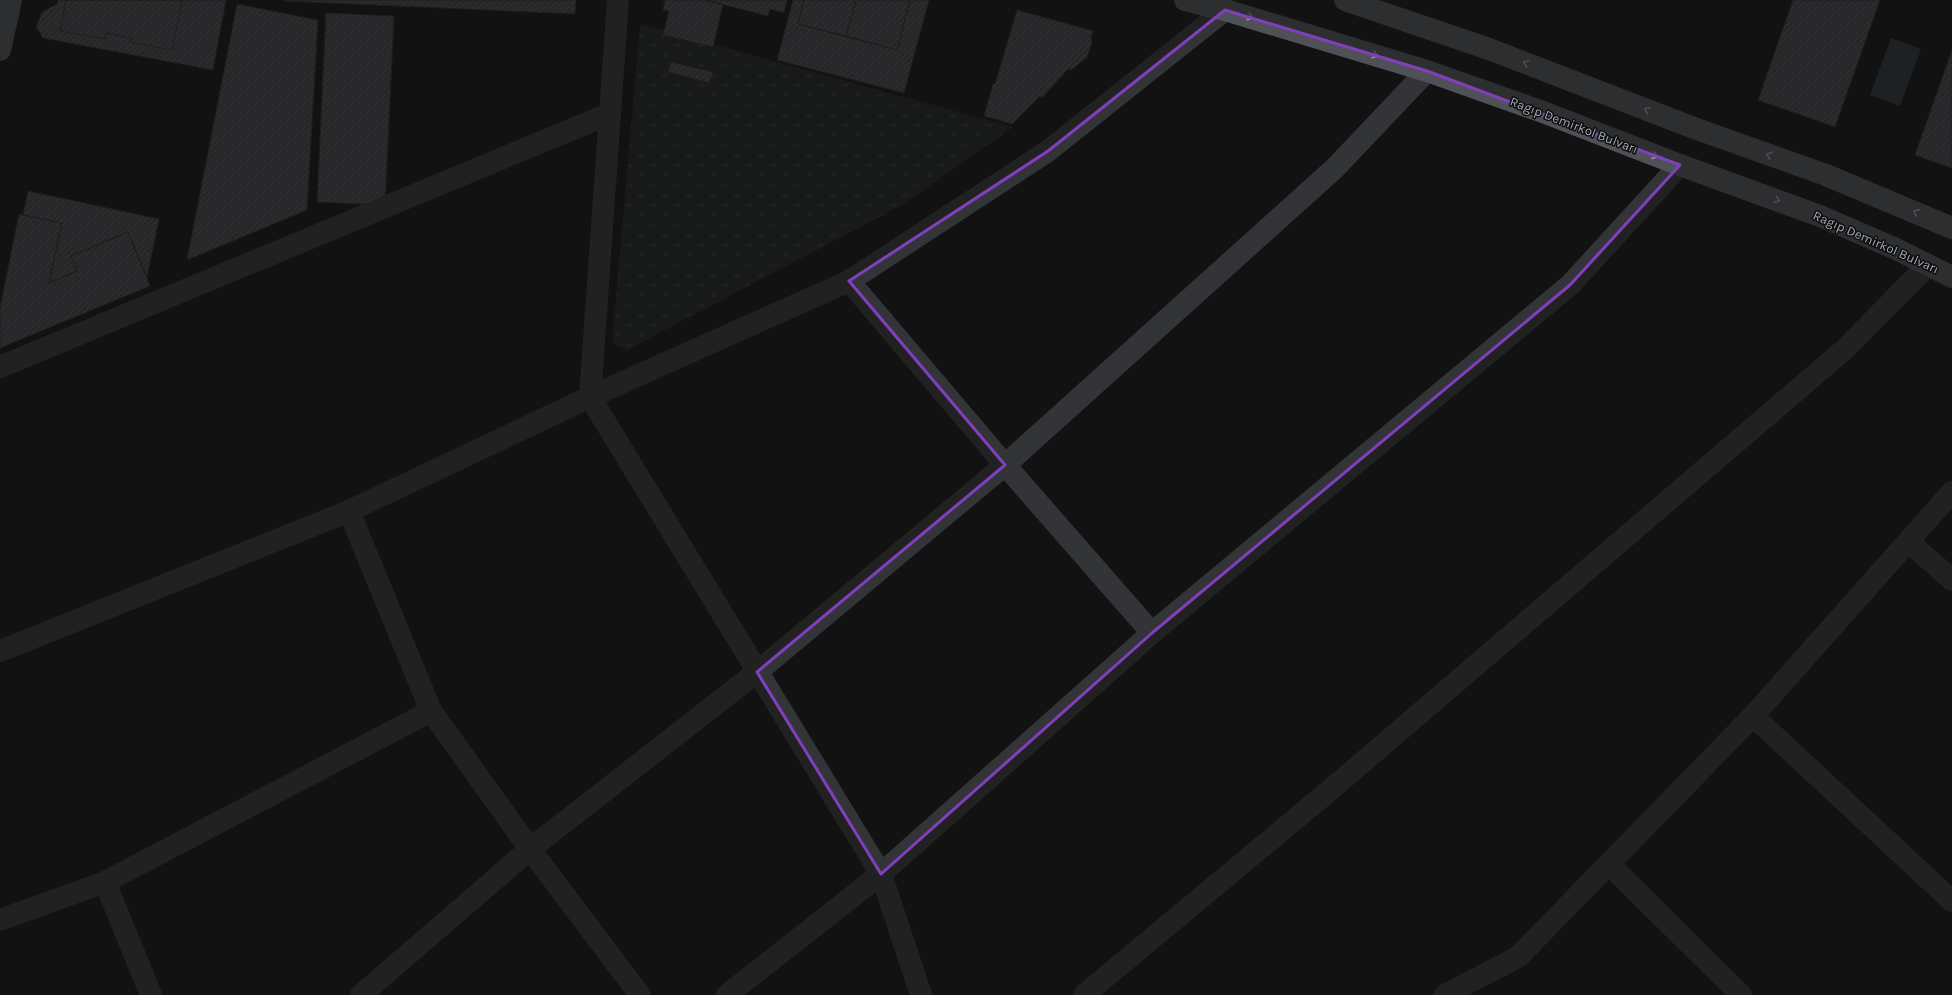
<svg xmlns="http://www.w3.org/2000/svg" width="1952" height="995" viewBox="0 0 1952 995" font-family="Karla,sans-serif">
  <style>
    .park { fill: url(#park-tufts) }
    .water { fill: #2c343a }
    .building { fill: url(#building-hatch); stroke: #2c2c2f }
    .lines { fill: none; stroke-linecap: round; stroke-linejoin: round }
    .minor { stroke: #333437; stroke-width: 22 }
    .major { stroke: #4f5156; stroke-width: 22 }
    .oneway { stroke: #9397a0 }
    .marked { fill: none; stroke: #813fbd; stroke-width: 3; stroke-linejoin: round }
    .labels { text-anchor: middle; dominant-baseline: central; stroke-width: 3; stroke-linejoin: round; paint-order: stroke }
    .street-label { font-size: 13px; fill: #a4a9b2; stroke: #0d0d0e }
  </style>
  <defs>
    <pattern id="park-tufts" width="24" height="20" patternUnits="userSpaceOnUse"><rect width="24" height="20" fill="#1e251f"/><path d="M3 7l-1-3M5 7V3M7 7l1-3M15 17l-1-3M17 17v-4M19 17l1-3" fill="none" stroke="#3c423d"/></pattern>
    <pattern id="building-hatch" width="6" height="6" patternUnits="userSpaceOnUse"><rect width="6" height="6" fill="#414246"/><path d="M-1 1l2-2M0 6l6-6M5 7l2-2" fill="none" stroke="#595a5e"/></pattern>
  </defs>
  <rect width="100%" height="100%" fill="#121213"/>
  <!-- park -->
  <path class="park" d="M640 24 1013 127 904 204 627 350 612 343Z"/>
  <!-- water -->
  <path class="water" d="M1891 38 1921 49 1900 106 1870 95Z"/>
  <!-- building -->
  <path class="building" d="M58 0H226L213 70 43 38 36 27 42 12 57 4Z
    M66 0H182L172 50 130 42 131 38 106 33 105 39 60 31Z
    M285 0H576L575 14 284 1Z
    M665 0H705L723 5 713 47 663 35 669 11 663 10Z
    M705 0H787L784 13 770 9 768 16Z
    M793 0H804L798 24 897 50 910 0H929L904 93 777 60Z
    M804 0H856L846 36 798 24Z
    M856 0H910L897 50 846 36Z
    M1793 0H1880L1835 127 1758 100Z
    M237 4 318 20 307 210 187 260Z
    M1017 10 1093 31 1091 37 1092 43 1087 57 1071 70 1068 69 1042 98 1040 96 1012 124 984 116 993 84H995Z
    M326 13 394 16 385 205 317 202Z
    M1952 50V168L1915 155Z
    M671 62 713 72 710 83 668 72Z
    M28 191 159 219 147 277 128 232 71 256 77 271 49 283 62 223 23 215Z
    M19 214 62 223 49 283 77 271 71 256 128 232 150 286 0 348V308Z"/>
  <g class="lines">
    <!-- minor -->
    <path class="minor" d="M618 0 590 397 881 874 921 995
      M849 281 1005 465 1152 633
      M0 367 609 114
      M349 511 431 711 530 849 640 995
      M1909 542 1952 580
      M0 651 349 511 590 397 849 281 1048 151 1225 10
      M1753 716 1952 901
      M1609 864 1741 995
      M105 882 151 995
      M0 920 105 882 431 711
      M361 995 530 849 757 672 1005 465 1335 168 1427 71
      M727 995 881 874 1152 633 1570 285 1680 165
      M1084 995 1329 791 1845 349 1928 265
      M1445 995 1518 957 1753 716 1952 492"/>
    <!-- major -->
    <path class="major" d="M1185 0 1225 10 1427 71 1543 112 1680 165 1820 216 1894 248 1952 277
      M1345 0 1489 49 1694 128 1826 175 1952 228
      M0 50 11 0"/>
  </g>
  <!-- one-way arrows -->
  <defs><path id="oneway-chevron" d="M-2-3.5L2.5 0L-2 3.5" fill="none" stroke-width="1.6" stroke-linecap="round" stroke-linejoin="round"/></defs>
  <g class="oneway">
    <use href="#oneway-chevron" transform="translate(1250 17) rotate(17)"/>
    <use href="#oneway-chevron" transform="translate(1375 55) rotate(17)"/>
    <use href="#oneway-chevron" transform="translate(1526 63) rotate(-159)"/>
    <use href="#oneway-chevron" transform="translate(1647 110) rotate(-159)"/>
    <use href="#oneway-chevron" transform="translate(1769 155) rotate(-160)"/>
    <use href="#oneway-chevron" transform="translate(1655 156) rotate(21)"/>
    <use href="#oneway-chevron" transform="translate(1777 200) rotate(20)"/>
    <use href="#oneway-chevron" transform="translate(1916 212) rotate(-156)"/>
  </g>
  <!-- marked area -->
  <path d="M0 0H1952V995H0ZM1225 10 1427 71 1680 165 1570 285 1152 633 881 874 757 672 1005 465 849 281 1048 151Z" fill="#121213" fill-opacity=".55" fill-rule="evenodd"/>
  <path class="marked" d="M1225 10 1427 71 1680 165 1570 285 1152 633 881 874 757 672 1005 465 849 281 1048 151Z"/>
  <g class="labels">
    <!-- street labels -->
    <g class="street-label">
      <text transform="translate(1574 125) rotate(21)">Ragıp Demirkol Bulvarı</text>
      <text transform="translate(1876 242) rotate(24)">Ragıp Demirkol Bulvarı</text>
    </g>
  </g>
</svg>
